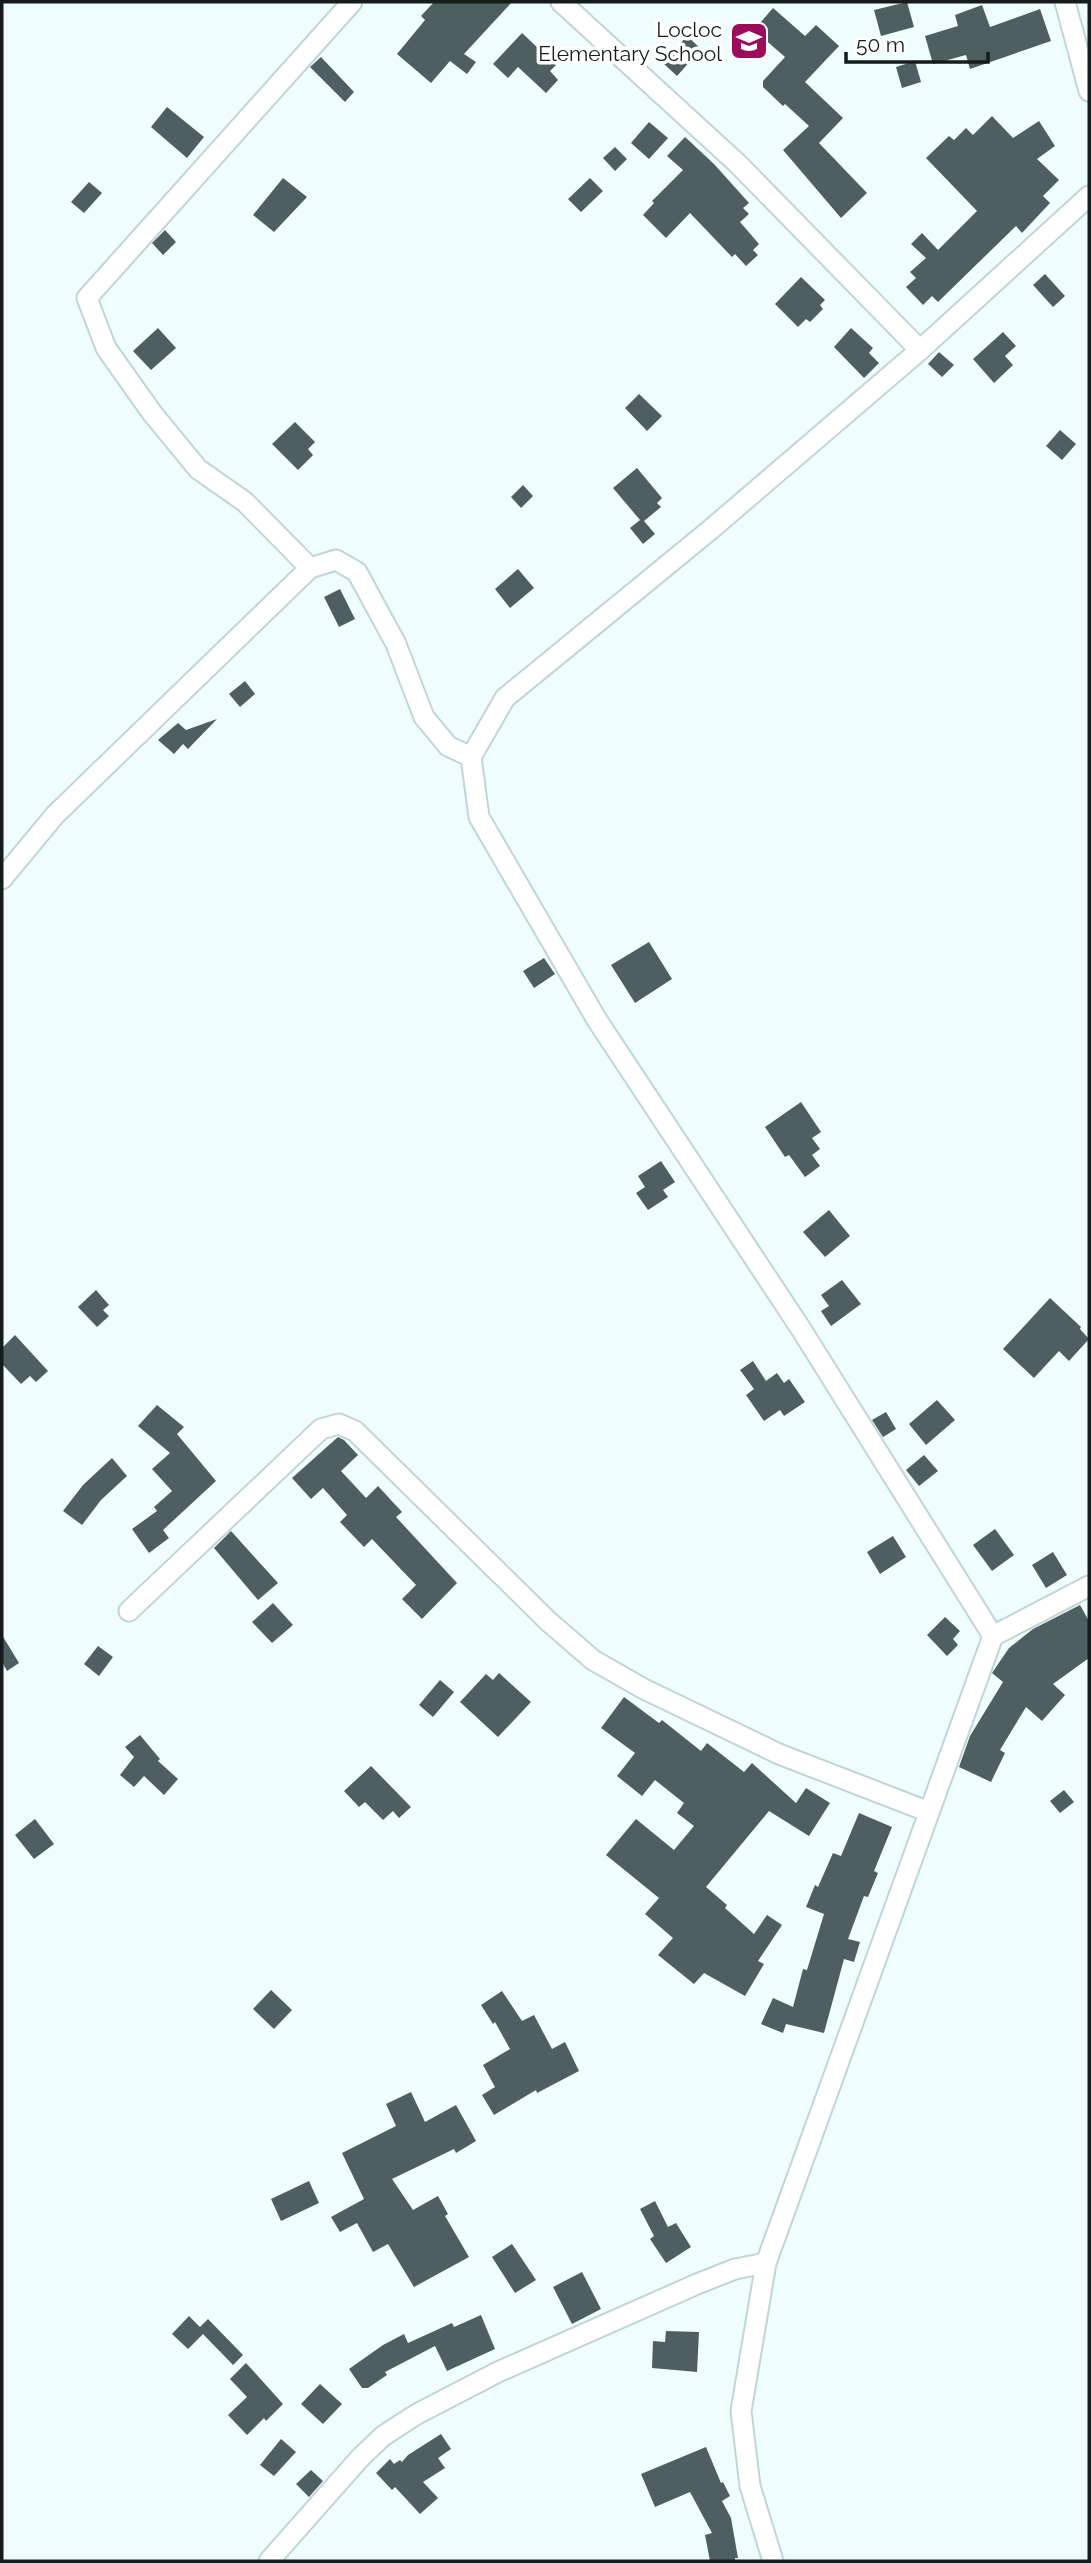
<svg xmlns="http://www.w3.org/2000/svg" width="1091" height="2563" viewBox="0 0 1091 2563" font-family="Raleway,sans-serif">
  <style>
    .building { fill: #4d5f61 }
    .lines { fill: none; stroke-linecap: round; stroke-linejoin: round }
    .minor-casing { stroke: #c1d5d7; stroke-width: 23 }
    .minor { stroke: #fff; stroke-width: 19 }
    .labels { text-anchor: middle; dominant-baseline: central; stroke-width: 7; stroke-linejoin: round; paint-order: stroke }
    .poi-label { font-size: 21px; fill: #141c1c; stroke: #fff; text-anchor: end }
  </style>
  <rect width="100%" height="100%" fill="#f0fdfe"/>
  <!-- building -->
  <path class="building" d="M434 2H512L464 54 476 62 467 74 450 61 431 83 397 54 425 20 421 16Z
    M907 2 914 27 881 36 874 10Z
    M982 5 990 27 1040 9 1051 41 970 69 966 55 933 64 925 36 958 26 955 15Z
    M773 8 805 36 816 25 839 46 805 82 843 118 819 143 867 193 841 218 783 150 809 126 785 104 783 106 763 87V81L785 57 754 30Z
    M522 33 556 65 550 71 558 80 546 93 518 67 508 78 493 64Z
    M687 36 701 49 677 76 663 63Z
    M321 57 354 92 345 102 310 67Z
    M915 61 921 82 902 88 896 67Z
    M167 107 204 137 187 158 151 127Z
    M992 116 1013 138 1039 121 1055 146 1037 159 1059 180 1043 196 1050 203 1022 233 1016 226 938 302 932 296 923 305 906 287 916 278 910 272 926 258 911 244 922 233 938 250 977 211 926 158 949 136 954 140 966 128 973 135Z
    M649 122 668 138 649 159 631 143Z
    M685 137 714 164 749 203 743 208 749 214 740 222 759 244 753 250 758 255 746 266 735 254 732 257 690 213 666 238 643 215 654 203 652 201 683 170 667 156Z
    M615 147 627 159 615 171 603 158Z
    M283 178 307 197 274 232 253 215Z
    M590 178 603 191 581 212 568 199Z
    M89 182 102 193 84 213 71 202Z
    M165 230 176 242 163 255 152 243Z
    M1045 274 1065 296 1053 307 1033 285Z
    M801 277 825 300 820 305 823 309 810 322 806 319 798 327 775 304Z
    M158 328 176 348 151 370 133 351Z
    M851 328 873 348 869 353 879 363 864 378 834 347Z
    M1003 332 1016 346 1005 356 1013 365 994 383 973 359Z
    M939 352 954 365 942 377 928 364Z
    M639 394 662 416 647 431 625 408Z
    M295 422 315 442 308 449 313 455 298 470 272 444Z
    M1060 430 1076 444 1062 460 1046 446Z
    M637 468 662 498 657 503 661 507 644 521 655 534 643 544 630 528 640 520 613 488Z
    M523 485 533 496 521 508 511 497Z
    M518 569 534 588 510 608 495 589Z
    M340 589 355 619 339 627 324 597Z
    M245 681 255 694 240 707 229 694Z
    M217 719 188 749 183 744 174 754 158 740 178 723 186 730Z
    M649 942 672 979 635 1003 611 965Z
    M544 958 555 974 534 988 523 971Z
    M801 1102 821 1132 812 1138 820 1149 812 1155 820 1166 805 1177 789 1155 785 1157 765 1127Z
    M661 1161 675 1182 663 1190 668 1197 648 1210 636 1193 645 1187 638 1176Z
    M829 1210 850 1236 825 1257 803 1232Z
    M842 1280 861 1304 831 1326 821 1311 829 1306 821 1295Z
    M96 1290 109 1305 103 1310 109 1316 97 1327 78 1307Z
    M1050 1298 1081 1327 1080 1329 1089 1339 1069 1361 1059 1351 1034 1378 1003 1349Z
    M15 1335 48 1371 36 1382 30 1376 21 1384 2 1364V1348Z
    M753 1361 766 1381 777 1373 784 1383 789 1379 805 1402 784 1416 780 1410 764 1421 746 1395 754 1389 740 1370Z
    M937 1400 955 1420 926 1445 909 1424Z
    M157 1405 184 1427 177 1434 216 1481 163 1530 169 1538 149 1553 132 1529 157 1511 154 1507 172 1491 152 1469 170 1453 138 1426Z
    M886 1412 896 1429 883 1437 872 1420Z
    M338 1437 344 1440 358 1455 341 1471 366 1498 378 1486 402 1512 396 1517 457 1583 422 1619 402 1599 416 1585 372 1539 364 1547 340 1522 347 1515 323 1488 311 1499 292 1478Z
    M924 1455 938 1471 919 1486 906 1470Z
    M112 1458 127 1476 101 1500 82 1525 63 1511 83 1485Z
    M995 1529 1014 1555 992 1571 973 1545Z
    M231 1531 278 1583 258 1600 214 1548Z
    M893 1536 906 1557 880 1574 867 1552Z
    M1053 1552 1067 1575 1046 1588 1032 1565Z
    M273 1603 293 1625 272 1643 252 1622Z
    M1080 1605 1089 1621V1658L1053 1684 1065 1695 1042 1721 1026 1707 1000 1750 1005 1753 991 1782 959 1767 970 1736 1003 1682 992 1673 1009 1648 1033 1629Z
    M945 1617 960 1631 953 1639 958 1645 947 1656 927 1635Z
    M2 1635 19 1663 7 1671 2 1662Z
    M98 1646 113 1657 99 1676 84 1664Z
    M499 1673 531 1702 498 1737 460 1702 486 1674 493 1680Z
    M440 1680 454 1692 433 1717 419 1705Z
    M624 1697 659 1723 662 1720 701 1751 707 1743 744 1772 752 1763 796 1803 806 1788 830 1803 809 1836 769 1811 706 1887 727 1905 725 1908 754 1934 767 1915 782 1925 758 1961 764 1964 745 1996 704 1973 694 1984 658 1955 673 1938 645 1914 659 1898 606 1855 636 1819 674 1850 694 1826 677 1813 684 1803 655 1780 642 1796 617 1776 635 1753 601 1728Z
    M140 1735 160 1759 158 1761 178 1779 164 1795 144 1776 134 1787 120 1775 134 1757 125 1747Z
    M371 1766 411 1807 399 1818 393 1811 383 1820 365 1802 359 1807 344 1791Z
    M1064 1790 1074 1802 1060 1813 1050 1801Z
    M859 1813 892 1827 874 1871 878 1873 868 1897 864 1896 848 1939 860 1942 854 1962 844 1959 824 2033 786 2024 783 2033 761 2024 773 1998 793 2007 803 1969 807 1970 824 1914 806 1907 815 1885 818 1887 833 1853 841 1856Z
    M35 1819 54 1844 34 1859 15 1835Z
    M271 1990 292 2010 274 2029 253 2009Z
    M502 1991 522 2021 534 2015 552 2049 565 2042 579 2071 537 2093 536 2090 494 2115 482 2095 495 2087 483 2065 510 2049 495 2022 493 2024 481 2005Z
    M411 2092 425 2122 456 2105 476 2141 456 2153 454 2149 392 2179 413 2210 438 2196 448 2214 445 2216 469 2257 414 2287 388 2244 373 2252 357 2223 340 2232 331 2217 364 2199 342 2153 396 2126 386 2104Z
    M309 2181 319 2203 281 2221 271 2199Z
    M655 2201 668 2227 676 2223 691 2247 666 2263 650 2239 654 2236 640 2209Z
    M512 2244 536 2280 515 2293 492 2257Z
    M582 2272 601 2309 572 2324 553 2287Z
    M481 2315 495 2349 447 2371 435 2346 385 2372 387 2375 368 2388H362L349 2369 383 2345 404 2334 408 2343 452 2323 454 2327Z
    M189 2316 200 2327 208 2319 243 2355 233 2365 203 2334 188 2349 172 2334Z
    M666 2331 699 2332 697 2372 652 2368 653 2341 665 2342Z
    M246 2363 283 2404 266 2421 264 2418 247 2435 228 2415 247 2397 230 2379Z
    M320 2384 342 2404 323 2424 301 2404Z
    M441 2434 451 2449 438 2458 445 2468 423 2482 438 2498 420 2514 395 2487 392 2490 376 2473 390 2459 394 2464 400 2460 402 2462 408 2455Z
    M281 2439 296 2452 274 2476 260 2465Z
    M706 2447 721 2483 723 2482 730 2496 722 2501 731 2518 738 2558H735V2561H710L705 2535 712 2533 690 2492 655 2507 641 2474Z
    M311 2470 323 2481 309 2497 296 2484Z"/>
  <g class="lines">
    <defs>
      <path id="minor" d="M561 2 738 164 920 350
        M1065 2 1089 91
        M310 568 245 502 198 469 152 413 106 348 87 298 352 2
        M2 879 55 815 310 568 336 560 357 572 396 644 424 717 448 746 471 757
        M129 1611 321 1429 339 1424 355 1431 548 1621 593 1660 644 1689 779 1754 929 1812
        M993 1636 801 1329 597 1020 479 817 471 757 505 698 710 530 920 350 1089 196
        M269 2561 360 2458 383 2436 417 2414 498 2372 697 2284 735 2269 766 2263
        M773 2561 750 2486 741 2411 766 2263 993 1636 1089 1586"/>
    </defs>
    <!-- minor casing -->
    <use href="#minor" class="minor-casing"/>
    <!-- minor -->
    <use href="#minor" class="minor"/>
  </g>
  <!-- icons -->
  <defs>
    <symbol id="school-square" viewBox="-11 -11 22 22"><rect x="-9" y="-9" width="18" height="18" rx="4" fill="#9b0c5b" stroke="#fff"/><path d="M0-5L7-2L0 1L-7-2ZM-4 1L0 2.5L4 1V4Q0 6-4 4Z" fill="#fff"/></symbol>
  </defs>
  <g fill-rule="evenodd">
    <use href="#school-square" x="727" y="19" width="44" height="44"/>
  </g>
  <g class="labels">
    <!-- poi labels -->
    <g class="poi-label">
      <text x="722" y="29">Locloc<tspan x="722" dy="24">Elementary School</tspan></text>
    </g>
  </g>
  <!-- border -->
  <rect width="1091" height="2563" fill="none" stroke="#141c1c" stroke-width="7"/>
  <!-- scale -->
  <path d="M846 52v10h142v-10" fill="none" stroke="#141c1c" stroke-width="3.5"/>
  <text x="856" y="52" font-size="21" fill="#141c1c" stroke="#ffffff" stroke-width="5" paint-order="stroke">50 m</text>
</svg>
